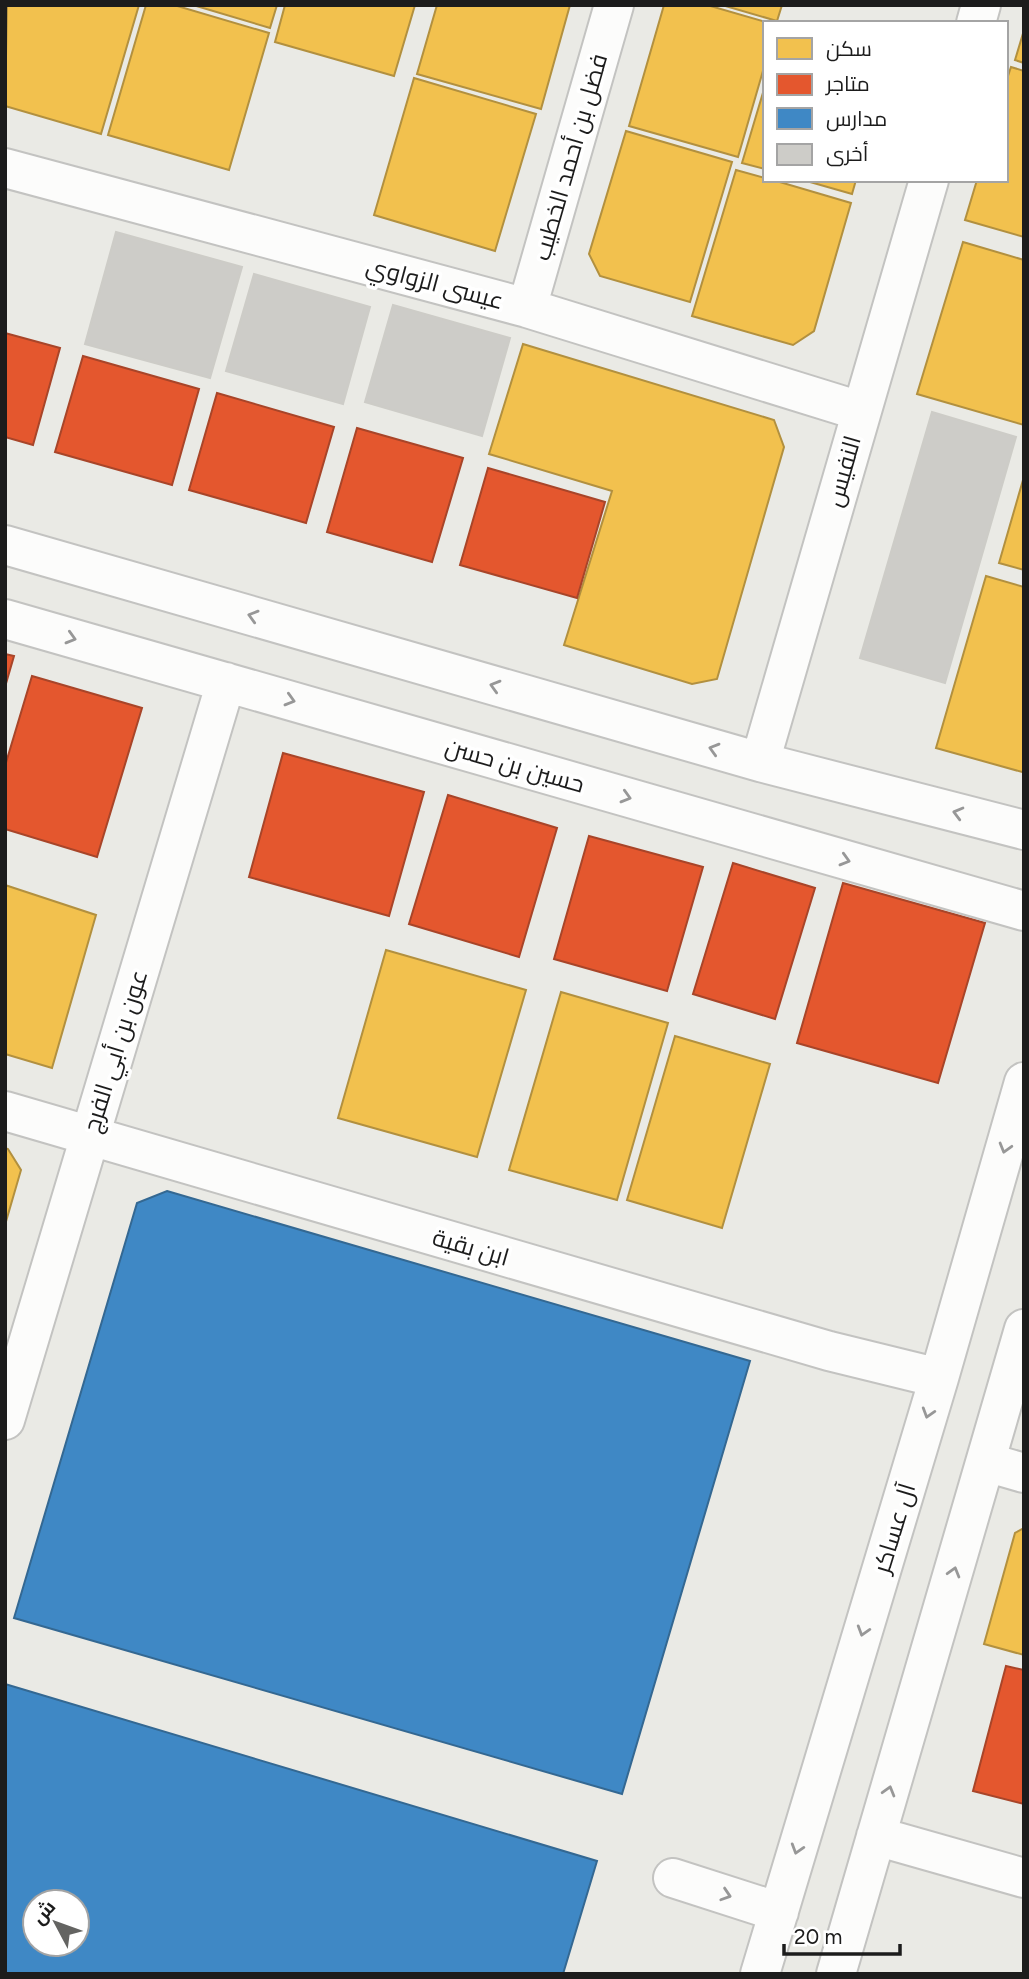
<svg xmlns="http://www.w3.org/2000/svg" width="1029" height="1979" viewBox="0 0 1029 1979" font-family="Figtree,Cairo,sans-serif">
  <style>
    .homes { fill: #f2c14e; stroke: #b2903f; stroke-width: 2 }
    .shops { fill: #e4572e; stroke: #a84529; stroke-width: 2 }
    .schools { fill: #3f88c5; stroke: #346892; stroke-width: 2; fill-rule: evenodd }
    .building { fill: #cdccc8; stroke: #cdccc7; stroke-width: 2 }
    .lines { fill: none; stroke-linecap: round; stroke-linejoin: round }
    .minor-casing { stroke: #c3c3c1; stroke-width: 42 }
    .minor { stroke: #fcfcfb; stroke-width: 38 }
    .oneway { stroke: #979797 }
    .labels { text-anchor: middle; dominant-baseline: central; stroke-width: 7; stroke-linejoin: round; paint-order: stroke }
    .street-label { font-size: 24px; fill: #1c1c1c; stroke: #fff }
  </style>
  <rect width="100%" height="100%" fill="#eaeae5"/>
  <!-- homes -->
  <path class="homes" d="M7 5H139L101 134 5 106Z
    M146 5H174L269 33 229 170 108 135Z
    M193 5H277L270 28Z
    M285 5H415L394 76 275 42Z
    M437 5H570L541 109 417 74Z
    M664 5H707L769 23H765V64L738 157 629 126Z
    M722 5H782L777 21Z
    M1024 30V63L1015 60Z
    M1011 67 1024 71V237L965 220 977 180H1006V82Z
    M414 78 536 114 495 251 374 215Z
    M765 86V169L742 163Z
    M626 131 732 162 690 302 600 276 589 254Z
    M736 170 765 178V180H773L851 203 814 331 793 345 692 316Z
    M803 180H856L852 194Z
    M963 242 1024 260V425L917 394Z
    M523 344 774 420 784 447 717 679 692 684 564 645 612 491 489 454Z
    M1023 480H1024V570L999 563Z
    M986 576 1024 587V771L1022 772 936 748Z
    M5 885 96 915 52 1068 5 1054Z
    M386 950 526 990 477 1157 338 1118Z
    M561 992 668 1023 617 1200 509 1170Z
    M675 1036 770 1064 722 1228 627 1200Z
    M5 1148 8 1149 21 1170 5 1225Z
    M1024 1528V1655L984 1644 1015 1533Z"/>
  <!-- shops -->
  <path class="shops" d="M5 333 60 348 33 445 5 437Z
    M83 356 199 389 172 485 55 452Z
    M217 393 334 427 306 523 189 490Z
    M357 428 463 458 432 562 327 532Z
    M488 468 605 502 577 598 460 565Z
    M5 654 14 656 5 687Z
    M32 676 142 708 97 857 5 829V766Z
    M283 753 424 792 389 916 249 877Z
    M448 795 557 828 519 957 409 924Z
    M589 836 703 867 667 991 554 959Z
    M733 863 815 888 775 1019 693 994Z
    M843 883 985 923 938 1083 797 1043Z
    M1006 1666 1024 1670V1804L973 1791Z"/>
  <!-- schools -->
  <path class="schools" d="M167 1191 750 1361 622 1794 14 1618 137 1203Z
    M5 1684 597 1861 563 1974H5ZM35 1902H77V1944H35Z"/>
  <!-- building -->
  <path class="building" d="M116 232 242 267 210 378 85 344Z
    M254 274 370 307 343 404 226 371Z
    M393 305 510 338 482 436 365 402Z
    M932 412 1016 437 945 683 860 658Z"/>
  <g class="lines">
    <defs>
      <path id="minor" d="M976 23 981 5
        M5 168 527 308 860 411
        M527 308 614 5
        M5 545 760 762 1024 830
        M5 619 1024 911
        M760 762 929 180
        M5 1111 829 1351 939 1378
        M5 1420 226 682
        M986 1462 1024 1473
        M876 1836 1024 1878
        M673 1878 779 1912
        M760 1974 939 1378 1024 1082
        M836 1974 1024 1329"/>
    </defs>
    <!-- minor casing -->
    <use href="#minor" class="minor-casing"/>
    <!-- minor -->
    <use href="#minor" class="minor"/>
  </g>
  <!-- one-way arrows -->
  <defs><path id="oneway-chevron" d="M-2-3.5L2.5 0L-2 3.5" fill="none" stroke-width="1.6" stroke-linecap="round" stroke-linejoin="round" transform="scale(1.75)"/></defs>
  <g class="oneway">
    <use href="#oneway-chevron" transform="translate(253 616) rotate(-164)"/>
    <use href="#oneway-chevron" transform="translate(71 638) rotate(16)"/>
    <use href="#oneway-chevron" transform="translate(495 686) rotate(-164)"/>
    <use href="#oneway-chevron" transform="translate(290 700) rotate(16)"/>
    <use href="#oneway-chevron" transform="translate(714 749) rotate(-164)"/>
    <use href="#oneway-chevron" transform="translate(626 797) rotate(16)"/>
    <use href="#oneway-chevron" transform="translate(958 813) rotate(-165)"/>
    <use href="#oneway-chevron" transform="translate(845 860) rotate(16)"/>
    <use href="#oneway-chevron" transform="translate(1005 1148) rotate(106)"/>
    <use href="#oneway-chevron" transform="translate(928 1413) rotate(107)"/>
    <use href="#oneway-chevron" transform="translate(954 1572) rotate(-74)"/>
    <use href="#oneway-chevron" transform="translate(863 1631) rotate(107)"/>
    <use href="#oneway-chevron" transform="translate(889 1791) rotate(-74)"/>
    <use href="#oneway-chevron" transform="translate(797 1849) rotate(107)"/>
    <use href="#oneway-chevron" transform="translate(726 1895) rotate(18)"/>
  </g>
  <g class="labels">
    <!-- street labels -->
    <g class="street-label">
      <text transform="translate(570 157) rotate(-74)">فضل بن أحمد الخطيب</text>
      <text transform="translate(435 283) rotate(15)">عيسى الزواوي</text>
      <text transform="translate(843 471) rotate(-74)">النفيس</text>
      <text transform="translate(515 765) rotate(16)">حسين بن حسن</text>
      <text transform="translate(115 1051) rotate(-73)">عون بن أبي الفرج</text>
      <text transform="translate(471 1247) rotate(16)">ابن بقية</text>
      <text transform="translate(894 1528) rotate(-73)">آل عساكر</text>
    </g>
  </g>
  <!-- border -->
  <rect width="1029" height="1979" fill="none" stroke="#1c1c1c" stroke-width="14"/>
  <!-- legend -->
  <rect x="763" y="21" width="245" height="161" fill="#ffffff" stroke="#a4a4a4" stroke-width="2"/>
  <rect x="777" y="38" width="35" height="21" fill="#f2c14e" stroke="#a4a4a4" stroke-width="2"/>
  <text x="826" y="56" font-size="21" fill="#1c1c1c">سكن</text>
  <rect x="777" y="74" width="35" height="21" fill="#e4572e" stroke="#a4a4a4" stroke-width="2"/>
  <text x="826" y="91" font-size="21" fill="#1c1c1c">متاجر</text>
  <rect x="777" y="108" width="35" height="21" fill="#3f88c5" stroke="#a4a4a4" stroke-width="2"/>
  <text x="826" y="126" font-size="21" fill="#1c1c1c">مدارس</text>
  <rect x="777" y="144" width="35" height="21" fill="#cdccc8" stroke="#a4a4a4" stroke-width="2"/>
  <text x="826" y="161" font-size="21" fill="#1c1c1c">أخرى</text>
  <!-- north arrow -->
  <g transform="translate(56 1923) rotate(311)"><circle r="33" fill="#ffffff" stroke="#a4a4a4" stroke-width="2"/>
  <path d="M0-5L12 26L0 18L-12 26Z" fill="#646462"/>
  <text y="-10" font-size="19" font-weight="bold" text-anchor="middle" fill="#1c1c1c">ش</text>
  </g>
  <!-- scale -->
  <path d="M784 1944v10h116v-10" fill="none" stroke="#1c1c1c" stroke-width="3.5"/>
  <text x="794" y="1944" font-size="21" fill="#1c1c1c" stroke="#ffffff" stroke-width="5" paint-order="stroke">20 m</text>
</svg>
